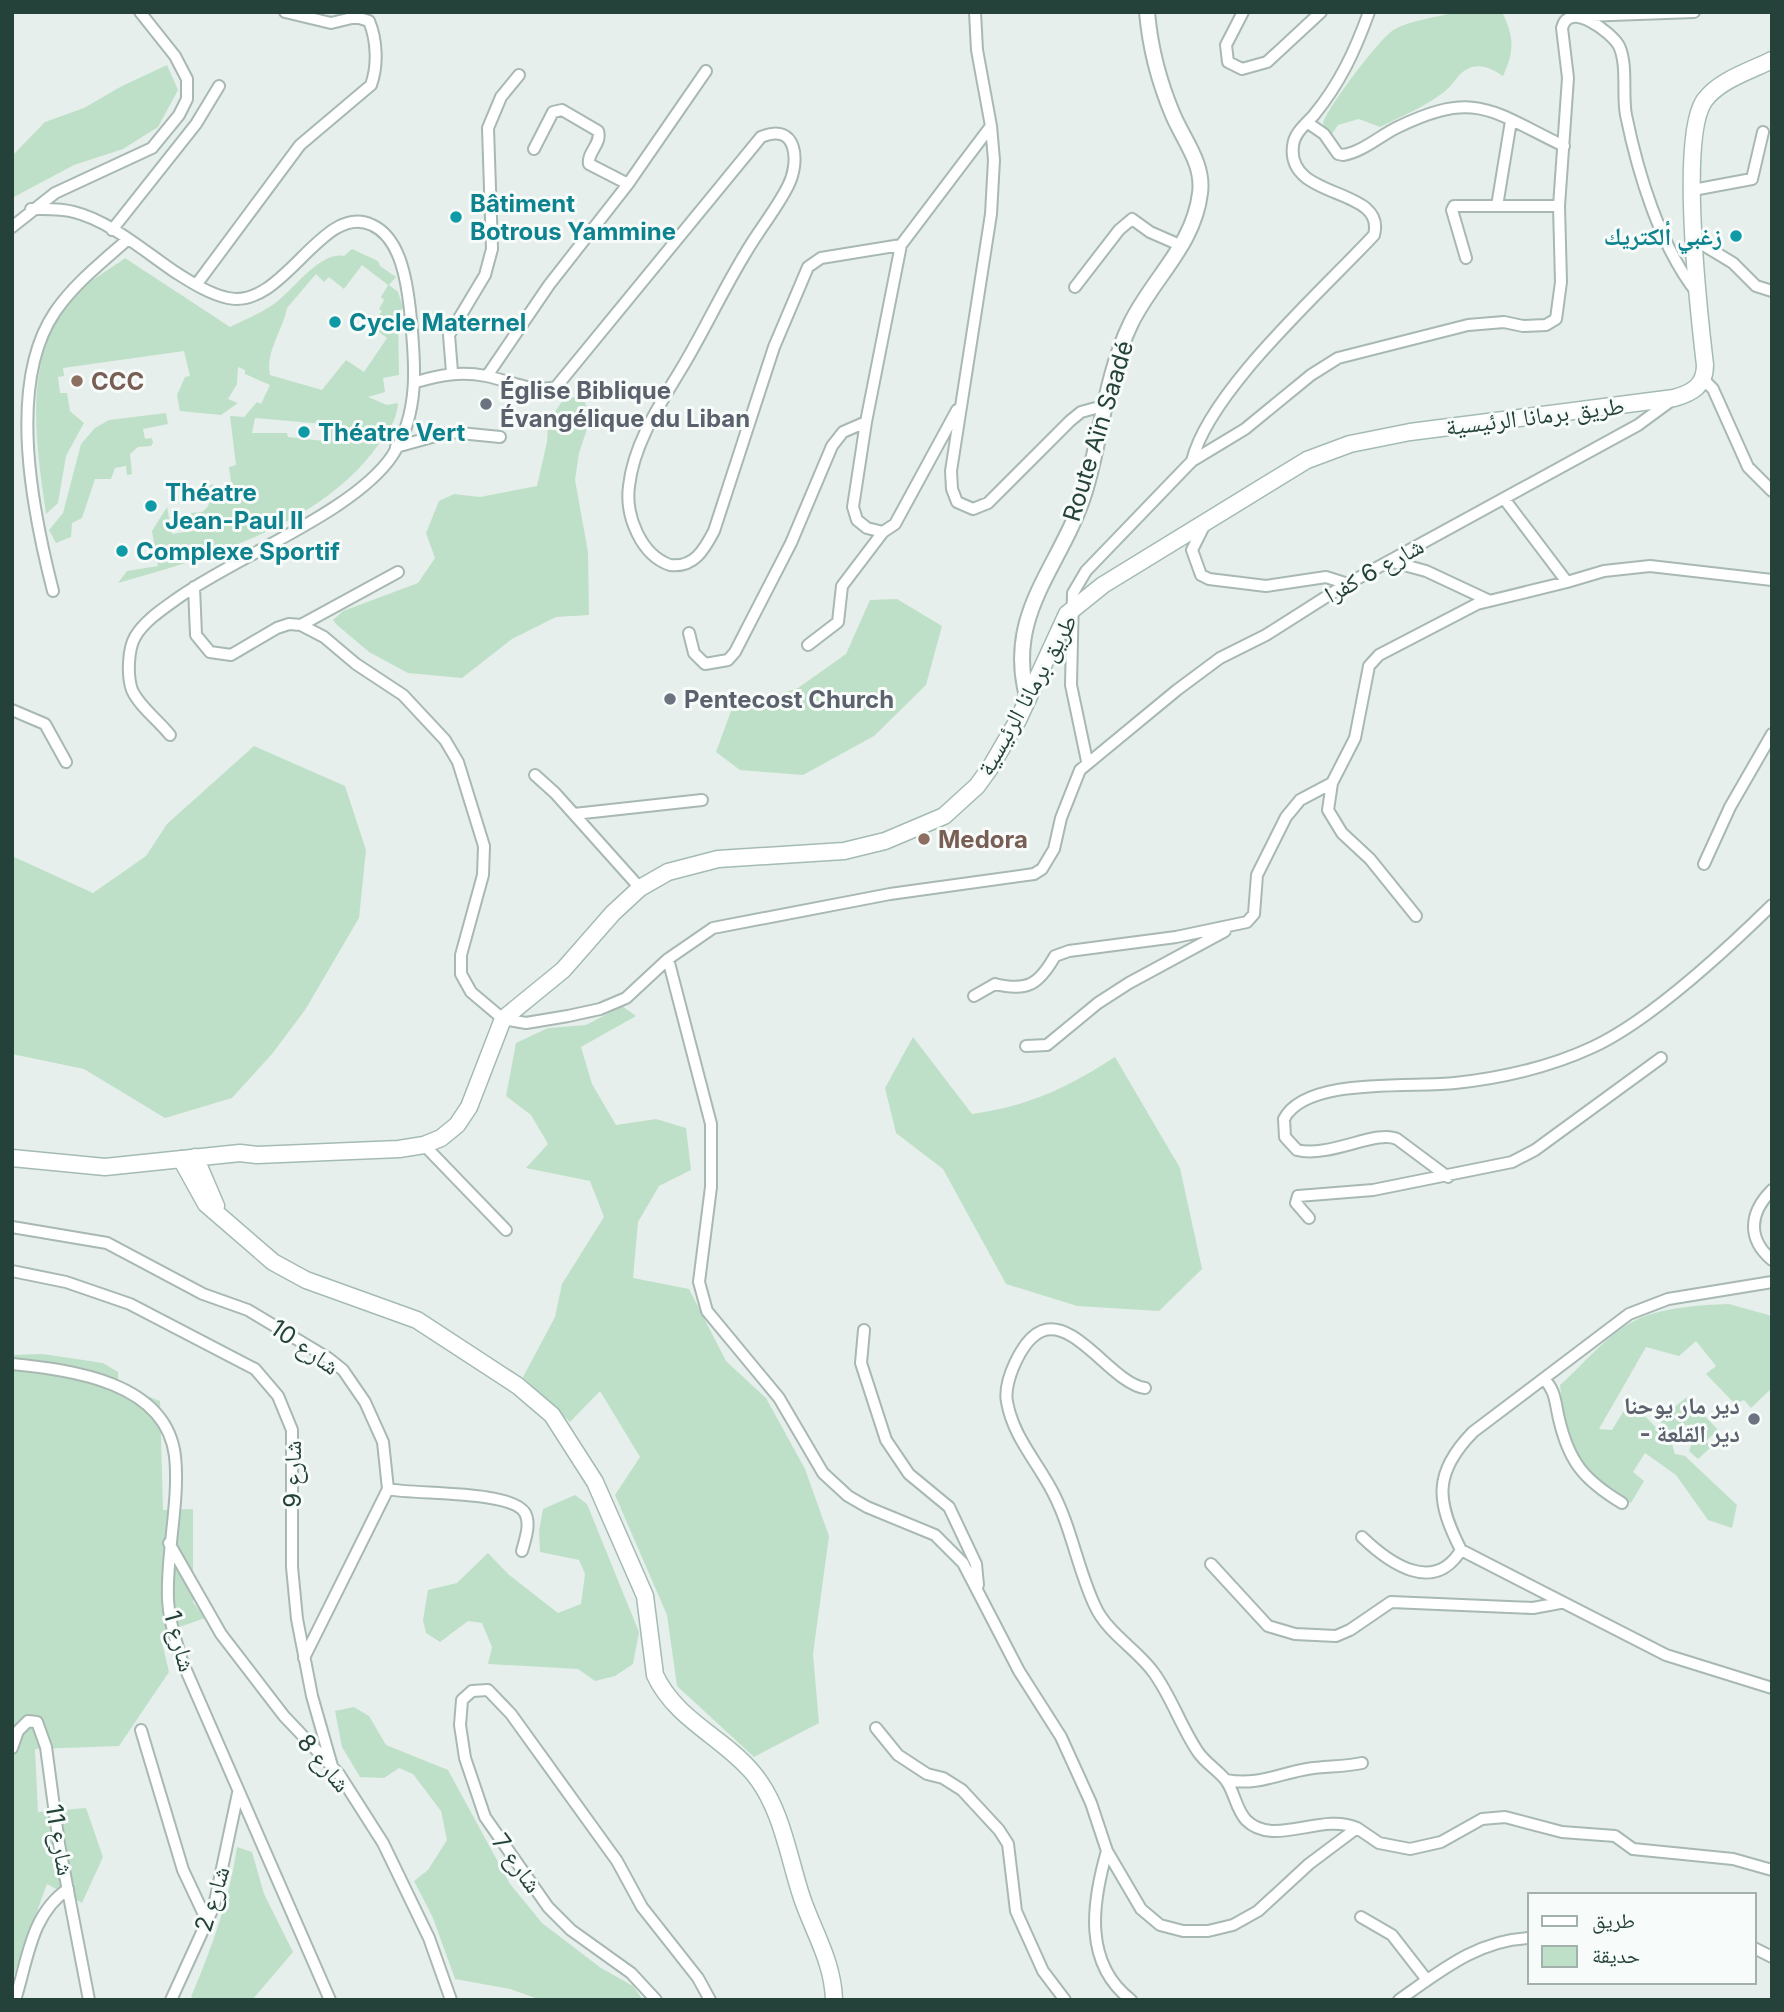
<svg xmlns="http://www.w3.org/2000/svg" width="1784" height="2012" viewBox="0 0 1784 2012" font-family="Inter,'Noto Naskh Arabic',sans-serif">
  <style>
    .green { fill: #bfe0c8; fill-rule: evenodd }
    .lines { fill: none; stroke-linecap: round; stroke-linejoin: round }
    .minor-casing { stroke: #a8b8b2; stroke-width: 14 }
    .tertiary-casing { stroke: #a8b8b2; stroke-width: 18 }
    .secondary-casing { stroke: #a4bbb3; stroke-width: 19 }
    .minor { stroke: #fff; stroke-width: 10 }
    .tertiary { stroke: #fff; stroke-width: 14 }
    .secondary { stroke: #fff; stroke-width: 16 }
    .culture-dot { fill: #0f9aa8; stroke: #f7fbf9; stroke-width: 2.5 }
    .education-dot { fill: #8d6e63; stroke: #f7fbf9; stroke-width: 2.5 }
    .worship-dot { fill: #6b7280; stroke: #f7fbf9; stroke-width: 2.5 }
    .labels { text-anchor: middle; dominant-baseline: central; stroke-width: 6; stroke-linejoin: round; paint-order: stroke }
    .culture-label { font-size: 24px; font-weight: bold; fill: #0d838f; stroke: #f7fbf9; text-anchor: start }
    .education-label { font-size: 24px; font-weight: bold; fill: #785e54; stroke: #f7fbf9; text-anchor: start }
    .worship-label { font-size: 24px; font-weight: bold; fill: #5b616d; stroke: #f7fbf9; text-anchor: start }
    .street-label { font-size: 24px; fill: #24423a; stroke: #f7fbf9 }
  </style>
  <rect width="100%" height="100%" fill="#e6efeb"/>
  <!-- green -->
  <path class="green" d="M1455 12H1502C1514 36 1515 51 1503 76 1494 70 1483 64 1472 67 1457 72 1456 83 1444 92 1425 107 1402 116 1380 127L1359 119 1338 125 1330 137 1323 123C1328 107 1377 42 1392 31 1408 20 1436 18 1455 12Z
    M167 65 178 90 158 127 123 149 74 165 12 198V156L45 122 84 108 122 86Z
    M352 249 378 261 380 266 396 277 389 285 398 292 403 307 398 316 399 375 383 378 385 392 368 397 387 405 398 403C397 419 390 428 381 441 325 524 210 557 118 583L127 571 158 566 152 531 167 507 172 534 197 530 195 519H189L188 517 191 513 202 512C211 506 212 497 205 489L213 484 215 492 232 489 229 467 236 465 230 416 244 417 257 402 261 404 270 385 245 374V370L238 367 237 384 228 399 238 403 221 415 180 411 177 395 185 377 190 376 184 351 63 368 64 376 58 377 60 393H67L70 411 84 423 66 456 58 503 46 514C36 442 22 362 70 301 82 284 108 271 125 258L230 327C245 320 261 313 274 304 292 291 321 250 344 256ZM362 265 388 285 381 297 384 300 379 309 382 311 371 326 387 338 364 372 346 360 322 390 270 375C265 352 283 330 287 308L316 274 324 282 329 277 344 289ZM255 418 324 424V441L288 437 287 433H252Z
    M565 397 583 398 591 417 579 453 575 480 588 552 589 615 556 617 512 639 462 678 408 673 369 652 337 625 333 620 343 611 418 583 435 558 426 533 439 501 454 494 480 497 537 486 547 442 548 422Z
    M166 413 168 424 143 429 145 439 152 438 153 443 151 446 138 447 130 454 132 474 127 475 126 466 115 468 111 479H95L82 518 72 523 71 537 56 543 49 530 63 513 81 444 95 428 109 420Z
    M897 599 942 626 926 685 874 736 803 775 740 770 716 752 731 711 798 688 846 654 870 600Z
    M254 746 345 786 366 850 359 918 305 1010 272 1054 232 1098 165 1118 84 1069 12 1054V856L93 893 146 856 167 824Z
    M622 1006 636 1016 581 1047 592 1084 616 1125 656 1119 686 1128 691 1170 659 1186 638 1222 633 1278 689 1289 726 1361 766 1398 805 1469 829 1536 813 1654 819 1723 754 1757 677 1686 667 1615 615 1495 640 1457 600 1391 570 1422 523 1377 555 1317 562 1284 604 1217 590 1181 526 1168 548 1144 531 1115 506 1096 516 1043 548 1028 586 1025Z
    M913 1037 972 1114C1029 1106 1067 1088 1115 1057L1180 1168 1202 1269 1159 1311 1077 1306 1006 1284 943 1169 896 1133 885 1088Z
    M1729 1304 1772 1316V1388L1751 1408 1744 1400 1735 1404 1706 1374 1716 1366 1696 1341 1679 1356 1646 1347 1599 1429 1612 1430 1623 1412 1642 1413 1672 1444 1675 1454 1685 1456 1737 1505 1732 1528 1708 1520 1676 1475 1645 1453 1633 1472 1644 1481 1631 1503C1619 1496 1604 1490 1593 1481 1567 1457 1564 1418 1560 1385 1584 1364 1609 1332 1638 1319 1665 1307 1700 1305 1729 1304Z
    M43 1354 103 1363 118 1372V1385L160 1401 163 1510 193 1509V1602L205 1618 160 1634 169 1672 119 1746 35 1749 38 1812 86 1808 103 1857 82 1903 47 1884 12 1980V1355Z
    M1687 1397 1718 1430 1706 1441 1711 1447 1698 1459 1689 1451 1691 1445 1687 1439 1677 1438 1659 1420Z
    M575 1495 587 1504 639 1632 633 1664 615 1676 595 1681 578 1669 488 1664 492 1647 482 1623 468 1621 440 1642 426 1633 423 1620 428 1590 457 1583 488 1553 508 1574 558 1613 581 1604 585 1574 579 1560 540 1552 539 1531 543 1509Z
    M354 1707 369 1716 386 1745 448 1770 510 1884 542 1923 601 1968 633 1986 643 2000H541L510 1989 455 1979 433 1918 414 1881 428 1870 447 1840 441 1811 413 1774 399 1768 384 1778 360 1777 342 1747 335 1711Z
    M237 1847 252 1852 264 1894 293 1952 253 1999 196 2000 191 1997C212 1947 229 1901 237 1847Z"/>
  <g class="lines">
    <defs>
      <path id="minor" d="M1243 12 1226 45 1228 62 1242 69 1267 62 1321 12
        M1584 16 1694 12
        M1308 123 1324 134 1338 154 1343 155C1362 152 1380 136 1396 128 1476 89 1491 111 1564 146
        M991 126 994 160 991 214 951 471 952 489 957 502 973 509 988 503 1070 421 1081 412 1103 406
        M534 149 553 112 562 110 598 131C602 144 587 152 589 164L628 184
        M1693 190 1752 179 1763 132
        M1497 206 1511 121
        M31 209C45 209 60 208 74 212 110 221 144 251 175 272 191 282 209 294 228 298 284 310 322 201 372 225 401 238 407 283 410 310 415 360 421 412 392 456 354 512 237 556 178 598 164 608 144 621 135 637 128 649 127 676 132 690 139 706 159 721 170 735
        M12 227 55 193 152 148 179 115 187 99V79L175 56 140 12
        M112 230 196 124 219 86
        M1695 240 1733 263 1756 286 1772 291
        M901 245 866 422 853 507 857 520 867 528 883 532 895 524 957 410
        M1466 258 1452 210 1454 206H1559
        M196 285 300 145 371 85C378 66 377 40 369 21L356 17 331 23 285 12
        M1075 287 1119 230 1132 219 1150 232 1182 246
        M452 372 449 335 485 275 492 249 488 128 501 97 519 75
        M487 376 549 285 628 184 706 71
        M1704 380 1713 389 1748 467 1772 491
        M416 382C440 375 461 371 486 376 510 381 531 393 556 387L761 137C798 121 800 163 788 186 776 210 758 231 745 254 723 290 705 329 683 366 661 403 634 442 629 486 625 516 641 555 670 565 694 568 704 550 714 531L774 347 808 267 821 258 901 245 991 126 977 50 975 12
        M396 447 450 432 500 437
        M1192 461C1209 391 1323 290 1374 235 1387 186 1286 201 1293 146 1294 133 1306 124 1314 115 1340 83 1355 51 1369 12
        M1505 500 1567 582 1604 571 1650 566 1772 580
        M1204 526 1192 550 1201 575 1209 579 1266 586 1326 577 1348 584
        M1389 561 1426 571 1488 600
        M194 587 196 635 210 652 231 655 277 628 289 624 301 625 324 637 356 664 403 695 445 740 458 762 484 846 483 875 461 955V974L471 992 503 1019 526 1023 568 1016 600 1009 626 998 668 959 713 928 890 894 1034 874 1042 869 1054 849 1061 818 1080 770 1177 690 1220 658 1266 635 1340 588 1638 425 1672 400
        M53 591C33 513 6 384 55 312 74 284 101 263 127 240
        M301 625 398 572
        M689 633 694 653 705 664 728 660 735 652 791 543 832 446 843 432 866 422
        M808 645 838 622 842 586 883 532
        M12 710 45 724 66 762
        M1087 761 1071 685 1073 593 1086 571 1192 461 1245 429 1311 375 1338 358 1468 325 1504 322 1523 326 1546 325 1556 319 1561 282 1559 206 1568 78 1562 28C1569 0 1611 32 1619 46 1628 65 1622 95 1626 115 1638 174 1660 246 1697 293
        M535 775 555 793 640 888
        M574 814 702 800
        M1704 864 1730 807 1772 734
        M1416 916 1370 859 1342 833 1328 810 1332 783 1355 738 1369 666 1379 655 1477 604 1567 582
        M668 959 711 1124V1187L699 1282 707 1311 779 1398 823 1473 848 1496 867 1507 935 1535 963 1563 1019 1671 1061 1737 1091 1803 1107 1851 1141 1909 1160 1925 1183 1931H1208L1233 1925 1258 1911 1309 1864 1357 1828C1321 1812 1274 1848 1246 1820 1236 1809 1235 1794 1227 1782 1221 1772 1206 1764 1198 1752 1181 1727 1172 1698 1154 1673 1138 1650 1107 1633 1095 1606 1077 1568 1071 1524 1050 1487 1034 1458 1013 1435 1007 1402 1003 1382 1022 1339 1042 1331 1076 1318 1113 1384 1145 1388
        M974 996 995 984C1028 992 1039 984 1055 956L1069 951 1176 937 1247 922 1254 914 1257 875 1286 817 1300 800 1332 783
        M1026 1046 1047 1045 1098 1003 1129 983 1225 931
        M424 1145 506 1230
        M1448 1177 1397 1139C1377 1129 1330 1158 1297 1150L1285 1137 1284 1119C1306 1076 1414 1088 1455 1083 1502 1078 1550 1067 1593 1047 1651 1020 1725 951 1772 905
        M1772 1190C1749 1213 1747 1239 1772 1260
        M1309 1218 1296 1203 1298 1196 1373 1190 1512 1162 1535 1150 1661 1058
        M12 1227 107 1243 203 1294 248 1310 328 1358 343 1370 365 1402 383 1442 388 1489 304 1658
        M12 1271 66 1282 130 1304 255 1369 278 1396 292 1430V1567L297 1619 312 1696 332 1766
        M1772 1282 1668 1299 1629 1314 1473 1432C1433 1473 1436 1501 1461 1550L1666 1655 1772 1688
        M864 1330 861 1363 886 1440 909 1474 949 1507 976 1564 978 1585
        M12 1364C72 1370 166 1382 175 1456 180 1500 166 1553 168 1599 169 1621 176 1641 182 1661L330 2000
        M1544 1379C1556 1391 1555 1403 1559 1419 1569 1462 1584 1480 1622 1503
        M388 1489C415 1495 512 1490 525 1513 531 1524 525 1540 522 1551
        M1362 1537C1389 1563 1434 1595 1461 1550
        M169 1543 221 1634 284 1716 339 1774 383 1843 429 1938 451 2000
        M1211 1564 1268 1626 1295 1634 1336 1636 1350 1630 1391 1602 1533 1608 1560 1603
        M876 1728 898 1755 927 1774 943 1778 962 1790 999 1830 1008 1844 1016 1911 1043 1971 1065 2000
        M141 1730 183 1870 207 1921
        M12 1748 18 1731 28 1721 37 1722 46 1747 59 1844 89 2000
        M1226 1780C1257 1786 1278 1774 1307 1769 1326 1766 1344 1767 1362 1763
        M1357 1828 1379 1843 1410 1849 1441 1842 1482 1819 1505 1817 1562 1832 1615 1836 1633 1849 1733 1859 1772 1870
        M1107 1851C1092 1903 1083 1963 1131 2000
        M1361 1917 1392 1935 1427 1980
        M1754 1948 1772 1957
        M15 2000C28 1959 31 1914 68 1889
        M171 2000 214 1906 238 1793
        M656 2000 631 1973 571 1930 548 1907 485 1817 465 1758 460 1725 462 1700 472 1691 488 1690 511 1714 617 1861 642 1907 698 1978 710 2000
        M1399 2000C1439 1972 1479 1939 1530 1938"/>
      <path id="tertiary" d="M1028 700C1003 613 1062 567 1085 491 1102 435 1105 377 1131 323 1153 278 1194 245 1200 193 1204 164 1184 141 1173 115 1159 82 1150 47 1147 12"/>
      <path id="secondary" d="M195 1157 216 1206
        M12 1158 105 1167 240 1153 257 1155 399 1149 424 1145 441 1138 457 1125 469 1107 503 1019 563 970 613 913 640 888 668 872 718 859 844 851 885 841 944 816 977 786 990 768 1018 720 1067 614 1103 585 1307 460 1350 444 1410 432 1674 398C1692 393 1705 386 1705 365 1699 314 1679 139 1704 101 1719 80 1750 71 1772 60
        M181 1159 206 1204 273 1262 306 1280 417 1320 518 1386 552 1415 595 1482 645 1596 655 1675C676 1720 723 1737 753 1773 782 1808 788 1856 802 1898 814 1933 833 1962 834 2000"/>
    </defs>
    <!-- minor casing -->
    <use href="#minor" class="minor-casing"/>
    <!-- tertiary casing -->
    <use href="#tertiary" class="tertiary-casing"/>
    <!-- secondary casing -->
    <use href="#secondary" class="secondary-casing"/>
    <!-- minor -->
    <use href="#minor" class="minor"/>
    <!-- tertiary -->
    <use href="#tertiary" class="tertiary"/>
    <!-- secondary -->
    <use href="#secondary" class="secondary"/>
  </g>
  <!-- markers -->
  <g class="culture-dot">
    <circle cx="456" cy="217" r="7"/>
    <circle cx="1736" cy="236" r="7"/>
    <circle cx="335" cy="322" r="7"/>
    <circle cx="304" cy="432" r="7"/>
    <circle cx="151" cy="506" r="7"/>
    <circle cx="122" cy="551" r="7"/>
  </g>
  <g class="education-dot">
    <circle cx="77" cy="381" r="7"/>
    <circle cx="924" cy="839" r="7"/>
  </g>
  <g class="worship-dot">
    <circle cx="486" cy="404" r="7"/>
    <circle cx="670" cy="699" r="7"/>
    <circle cx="1754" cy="1419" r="7"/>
  </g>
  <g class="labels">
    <!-- culture labels -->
    <g class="culture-label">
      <text x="470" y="203">Bâtiment<tspan x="470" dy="28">Botrous Yammine</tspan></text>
      <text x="1722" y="236" text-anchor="end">زغبي ألكتريك</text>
      <text x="349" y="322">Cycle Maternel</text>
      <text x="318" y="432">Théatre Vert</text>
      <text x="165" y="492">Théatre<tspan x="165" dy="28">Jean-Paul II</tspan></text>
      <text x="136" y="551">Complexe Sportif</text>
    </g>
    <!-- education labels -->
    <g class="education-label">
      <text x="91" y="381">CCC</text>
      <text x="938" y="839">Medora</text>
    </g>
    <!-- worship labels -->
    <g class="worship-label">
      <text x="500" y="390">Église Biblique<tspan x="500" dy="28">Évangélique du Liban</tspan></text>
      <text x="684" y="699">Pentecost Church</text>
      <text x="1740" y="1405" text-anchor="end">دير مار يوحنا<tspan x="1740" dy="28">- دير القلعة</tspan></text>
    </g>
    <!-- street labels -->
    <g class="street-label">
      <text transform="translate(1535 416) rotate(-7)">طريق برمانا الرئيسية</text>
      <text transform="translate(1098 431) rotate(-73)">Route Aïn Saadé</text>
      <text transform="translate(1374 570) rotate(-29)">شارع 6 كفرا</text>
      <text transform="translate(1027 695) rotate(-61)">طريق برمانا الرئيسية</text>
      <text transform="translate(305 1347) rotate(35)">شارع 10</text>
      <text transform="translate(292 1474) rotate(-90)">شارع 9</text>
      <text transform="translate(180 1641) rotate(75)">شارع 1</text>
      <text transform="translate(324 1763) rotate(50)">شارع 8</text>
      <text transform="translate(60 1840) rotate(80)">شارع 11</text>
      <text transform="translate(517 1863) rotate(54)">شارع 7</text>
      <text transform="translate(212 1899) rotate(-73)">شارع 2</text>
    </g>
  </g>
  <!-- border -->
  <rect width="1784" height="2012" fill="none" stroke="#24423a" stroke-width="28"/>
  <!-- legend -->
  <rect x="1528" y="1893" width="228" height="91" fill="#f7fbf9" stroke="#a3b1ad" stroke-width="2"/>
  <rect x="1542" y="1916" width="35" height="10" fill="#ffffff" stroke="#a3b1ad" stroke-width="2"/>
  <text x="1592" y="1928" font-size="21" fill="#24423a">طريق</text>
  <rect x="1542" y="1946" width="35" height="21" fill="#bfe0c8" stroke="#a3b1ad" stroke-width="2"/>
  <text x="1592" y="1963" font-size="21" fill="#24423a">حديقة</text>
</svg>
